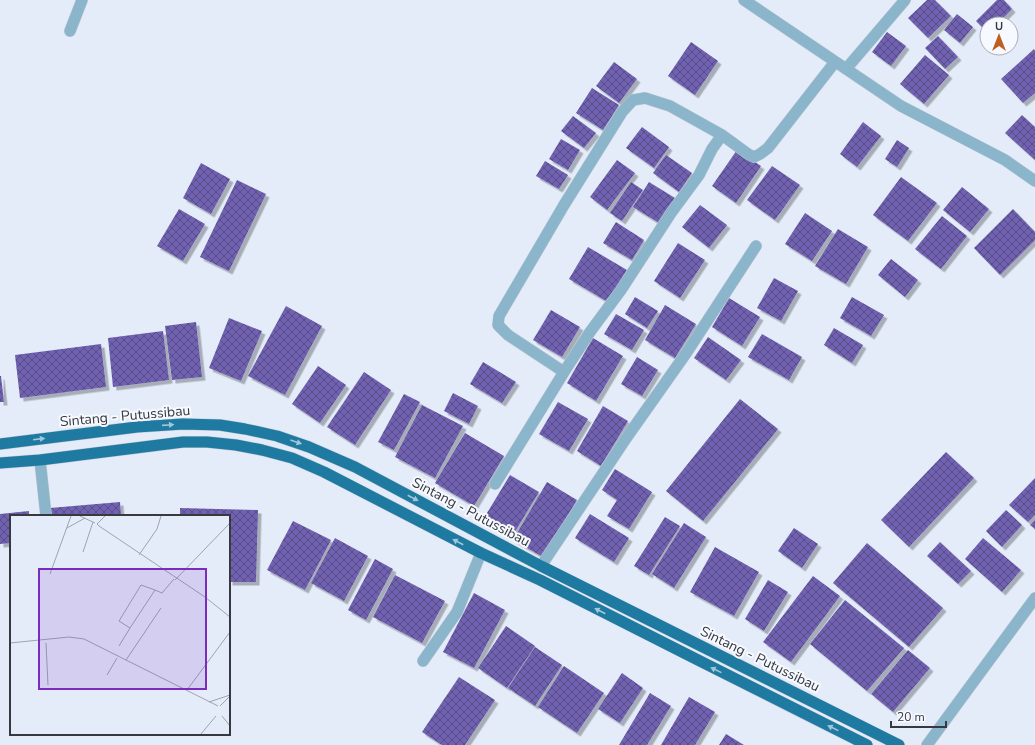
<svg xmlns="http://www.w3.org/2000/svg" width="1035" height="745" viewBox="0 0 1035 745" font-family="'Nunito Sans',sans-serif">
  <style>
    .building { fill: url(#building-cross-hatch); filter: url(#shadow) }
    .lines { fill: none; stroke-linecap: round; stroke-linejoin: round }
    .minor-casing { stroke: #c1c8d4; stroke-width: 12 }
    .trunk-casing { stroke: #c1c8d4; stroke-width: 12 }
    .minor { stroke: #8bb5ca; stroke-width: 11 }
    .trunk { stroke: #1e7aa0; stroke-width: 11 }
    .oneway { fill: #a0c6d9 }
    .labels { text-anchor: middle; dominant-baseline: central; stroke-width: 4; stroke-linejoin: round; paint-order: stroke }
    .street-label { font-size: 14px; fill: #36393e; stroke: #f6f9ff }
    .inset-road { fill: none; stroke: #9ea4af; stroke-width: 1 }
    .view { fill: #7b2cbf; fill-opacity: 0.15; stroke: #7b2cbf; stroke-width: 2 }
    .inset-edge { fill: none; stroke: #36393e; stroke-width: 2 }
  </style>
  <defs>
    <pattern id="building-cross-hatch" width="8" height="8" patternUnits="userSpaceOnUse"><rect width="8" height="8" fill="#7062b0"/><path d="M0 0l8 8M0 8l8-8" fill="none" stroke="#584e89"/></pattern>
    <filter id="shadow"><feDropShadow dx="3.5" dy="3.5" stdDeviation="0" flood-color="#0004"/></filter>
  </defs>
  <rect width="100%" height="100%" fill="#e4ecfa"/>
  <!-- building -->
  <path class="building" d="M927 0H935L951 16 928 38 908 18Z
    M997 0H1004L1012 9 997 24H987V32L976 21Z
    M957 14 973 27 960 43 944 30Z
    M887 32 906 46 891 66 872 52Z
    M938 36 958 57 945 69 925 48Z
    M691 42 718 61 695 95 668 76Z
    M1034 49 1035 51V93L1023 103 1001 79Z
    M925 55 949 75 924 104 900 84Z
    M614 62 637 79 619 103 596 86Z
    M592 88 619 105 603 130 576 113Z
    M1022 115 1035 127V160L1005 133Z
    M573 116 596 133 584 148 561 131Z
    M863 122 881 136 857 167 840 154Z
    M642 127 669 147 654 168 626 148Z
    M561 139 580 150 568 170 549 159Z
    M897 140 909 148 897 167 885 159Z
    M737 150 761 166 736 203 712 186Z
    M666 155 692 173 679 192 653 173Z
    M617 160 635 173 607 210 590 197Z
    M545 161 568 175 559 189 536 176Z
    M201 163 230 179 211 214 183 198Z
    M772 166 800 185 775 220 747 200Z
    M901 177 937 203 908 241 873 215Z
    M237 180 266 194 229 271 200 257Z
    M631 182 643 190 622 221 610 213Z
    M649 182 675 198 659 223 633 207Z
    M962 187 989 209 970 232 943 210Z
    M700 205 727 225 709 248 682 227Z
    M179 209 205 224 183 261 157 246Z
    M1013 209 1035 232V240L1000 275 974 248Z
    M805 213 832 231 812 261 785 244Z
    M942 216 967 236 941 269 915 249Z
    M616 222 644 240 632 260 603 243Z
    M838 229 868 247 846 284 815 266Z
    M678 243 705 260 680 298 654 281Z
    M588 247 627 270 608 302 569 279Z
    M891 259 918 280 905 297 878 275Z
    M774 278 798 291 781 321 757 308Z
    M635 297 658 311 647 328 625 314Z
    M852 297 884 315 871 336 840 318Z
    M729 298 760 317 742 346 712 327Z
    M665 305 696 324 675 358 645 340Z
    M286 306 322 326 285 395 248 376Z
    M551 310 580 327 562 357 533 340Z
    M616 314 644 330 632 350 604 334Z
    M229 318 262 331 241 381 209 368Z
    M196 322 202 377 172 380 165 326Z
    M834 328 863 345 852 363 824 345Z
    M163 331 169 380 113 387 108 338Z
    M762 334 802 357 789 380 748 357Z
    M708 337 741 360 726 380 694 358Z
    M593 338 623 356 596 401 567 383Z
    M101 344 106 387 20 398 15 355Z
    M637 357 658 370 642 396 621 384Z
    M483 362 516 382 502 403 470 384Z
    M318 366 346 385 320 423 292 404Z
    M364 372 391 390 355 445 327 427Z
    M0 376H1L4 402H0Z
    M453 393 478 406 469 424 444 411Z
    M404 394 420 402 394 450 378 442Z
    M740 399 778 429 703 521 666 491Z
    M558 402 588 419 569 451 539 434Z
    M422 405 463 426 435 478 395 457Z
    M603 406 628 421 601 466 577 451Z
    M465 433 504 456 474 506 435 483Z
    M946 452 974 478 909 547 881 520Z
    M615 469 652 492 629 529 607 516 617 500 602 490Z
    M510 475 539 492 513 535 484 518Z
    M1035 478V515L1028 522 1009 505Z
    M547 482 577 500 543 557 513 540Z
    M120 502 121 516H50V508Z
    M180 508 258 510 256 582H229V516H180Z
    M1006 510 1022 525 1002 547 986 531Z
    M29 511V516H11V543L0 544V514Z
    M590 514 629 538 614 562 575 538Z
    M665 517 680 526 649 575 634 566Z
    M1035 520V529L1030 525Z
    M293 521 331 540 305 590 267 570Z
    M684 523 706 537 674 588 652 574Z
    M794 528 818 544 802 568 778 551Z
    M335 538 368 556 344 601 311 583Z
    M983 538 1021 570 1002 592 965 559Z
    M940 542 971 571 958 584 927 556Z
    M867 543 943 608 909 647 833 583Z
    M715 547 759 572 734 616 690 592Z
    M375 559 393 569 366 620 348 610Z
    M395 575 445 601 422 643 373 617Z
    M813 576 840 596 791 662 763 642Z
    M768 580 788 592 764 631 745 619Z
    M474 593 505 610 474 668 443 652Z
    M845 600 904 648 867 691 810 644Z
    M506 626 535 646 507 688 478 668Z
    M535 647 562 665 535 706 508 688Z
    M908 650 930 668 893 712 871 694Z
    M564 666 604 693 577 733 538 707Z
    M622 673 643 688 620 723 598 709Z
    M459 677 495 700 465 745H442L422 732Z
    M650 693 671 706 647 745H619Z
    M689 697 715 712 695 745H661Z
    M726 734 744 745H719Z"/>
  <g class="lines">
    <defs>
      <path id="minor" d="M744 0 901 106 1005 160 1035 181
        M70 31 82 0
        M846 69 905 0
        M722 135 670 106 645 98 633 100 622 112 564 205 499 316 498 325 508 335 564 372 590 332 621 290 671 213 699 175 712 149 722 135 748 154 754 157 760 154 768 148 835 62
        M40 460 46 516
        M495 484 564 372
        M541 566 627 437 687 352 756 246
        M423 661 457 612 481 553
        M927 745 1035 598"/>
      <path id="trunk" d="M0 444 137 427 183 424 220 425 245 429 277 436 309 447 355 467 541 566 899 745
        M0 463 40 460 183 442H207L236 445 262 450 292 458 324 472 481 553 540 580 696 659 867 745"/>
    </defs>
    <!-- minor casing -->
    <use href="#minor" class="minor-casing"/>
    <!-- trunk casing -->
    <use href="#trunk" class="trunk-casing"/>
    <!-- minor -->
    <use href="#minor" class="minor"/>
    <!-- trunk -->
    <use href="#trunk" class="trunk"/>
  </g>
  <!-- one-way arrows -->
  <defs><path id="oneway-solid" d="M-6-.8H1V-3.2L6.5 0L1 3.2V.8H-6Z"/></defs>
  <g class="oneway">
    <use href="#oneway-solid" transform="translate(168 425) rotate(-4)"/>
    <use href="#oneway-solid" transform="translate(39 439) rotate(-7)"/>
    <use href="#oneway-solid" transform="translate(296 442) rotate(19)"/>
    <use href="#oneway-solid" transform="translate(413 498) rotate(28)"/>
    <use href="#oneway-solid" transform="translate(458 542) rotate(-153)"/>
    <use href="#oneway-solid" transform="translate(600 611) rotate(-153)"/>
    <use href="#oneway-solid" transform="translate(716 670) rotate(-154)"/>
    <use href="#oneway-solid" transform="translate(833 728) rotate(-154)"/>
  </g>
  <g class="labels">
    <!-- street labels -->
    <g class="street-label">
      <text transform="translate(125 416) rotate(-5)">Sintang - Putussibau</text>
      <text transform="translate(471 512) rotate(28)">Sintang - Putussibau</text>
      <text transform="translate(760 659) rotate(26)">Sintang - Putussibau</text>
    </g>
  </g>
  <!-- overview -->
  <g transform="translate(10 515)">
    <rect width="220" height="220" fill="#e4ecfa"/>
    <path class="inset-road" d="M70 1 85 8M95 1 87 9 89 11 195 82 220 102M57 13 75 3M73 37 83 7M129 40 147 14 151 1M40 59 61 1M165 65 220 8M145 75 131 70 109 106 120 113 145 75 152 78 164 64M0 128 59 122 74 124 208 191M36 128 38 170M109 131 120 113M116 145 151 93M97 160 107 143M177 175 220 117M199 187 220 180M210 191 220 181M212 201 220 211M191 219 206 201"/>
    <path class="view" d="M29 54H196V174H29Z"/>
    <rect width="220" height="220" class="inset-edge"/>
  </g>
  <!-- north arrow -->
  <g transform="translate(999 36)"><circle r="19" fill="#f6f9ff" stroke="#a9acb2"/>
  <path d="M0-3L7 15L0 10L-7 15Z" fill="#bf5e1e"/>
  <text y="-6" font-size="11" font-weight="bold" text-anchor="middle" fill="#36393e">U</text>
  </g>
  <!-- scale -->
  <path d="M891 721v6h55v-6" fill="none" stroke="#36393e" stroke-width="2"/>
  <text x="897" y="721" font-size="12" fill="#36393e" stroke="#f6f9ff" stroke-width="3" paint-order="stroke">20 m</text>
</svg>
